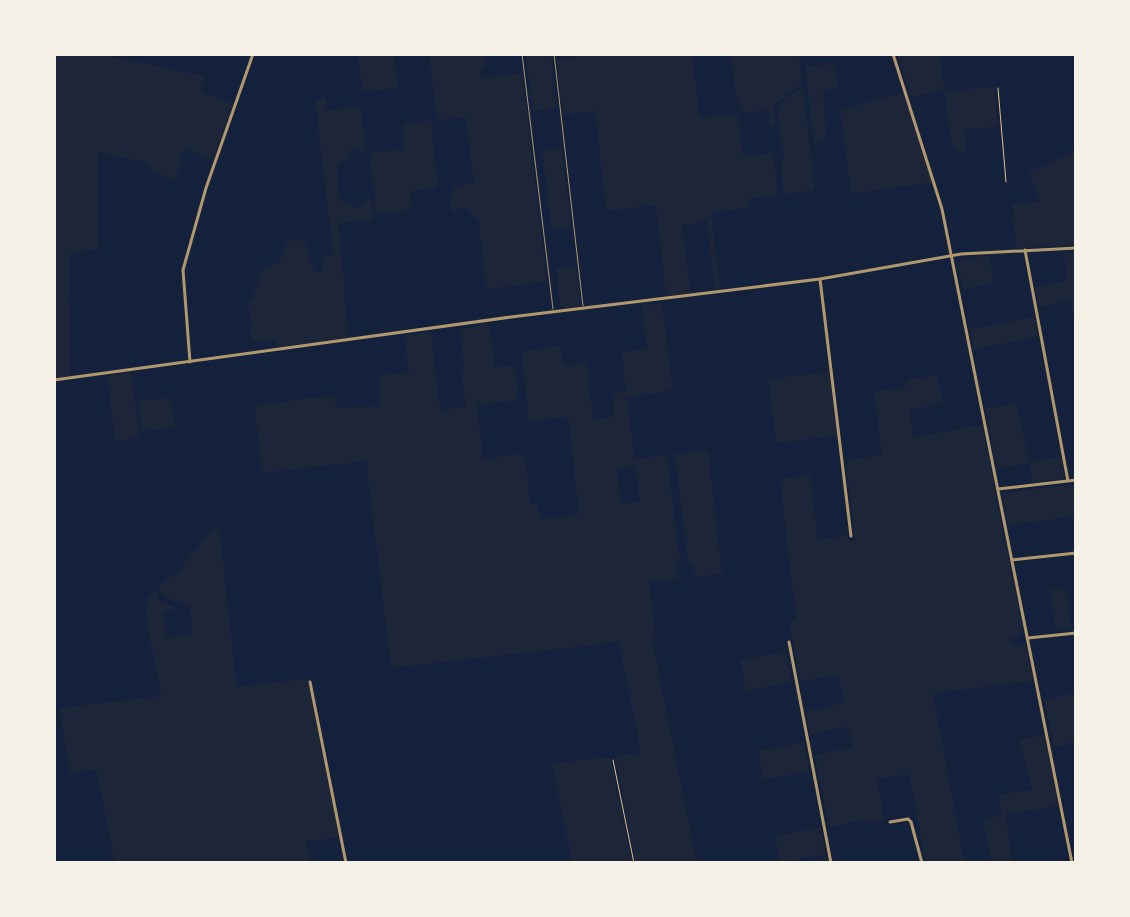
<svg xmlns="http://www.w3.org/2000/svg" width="1130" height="917" viewBox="0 0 1130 917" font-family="Quicksand,sans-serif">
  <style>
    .green { fill: #1d2539; fill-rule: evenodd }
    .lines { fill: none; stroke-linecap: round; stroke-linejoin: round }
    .path { stroke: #e5c07b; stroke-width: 1 }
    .service { stroke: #b1986c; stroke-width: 1 }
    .minor { stroke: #b1986c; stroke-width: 3 }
    .tertiary { stroke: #b1986c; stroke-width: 3 }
  </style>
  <rect width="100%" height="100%" fill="#14213d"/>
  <!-- green -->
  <path class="green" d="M54 54H99L205 76 201 92 233 103 213 160 185 149 175 180 148 170 149 163 98 153V249L69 254 71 376 54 378Z
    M358 54H415L394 57 398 88 362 92Z
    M429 54H484L486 68 480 69 482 78 522 73 547 282 486 289 478 218 472 217 467 209 460 208 454 213 450 208 453 186 474 183 466 117 437 120Z
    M526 54H551L557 108 533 111Z
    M588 54H692L700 117 738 114 743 156 773 153 778 195 748 199 749 208 711 213 720 289 715 290 707 219 692 225H682L691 293 666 296 656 205 606 211 595 111 563 115 556 60Z
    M731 54H799L802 84 777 102 774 106 776 125 770 126 768 110 742 113 735 93Z
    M897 54H940L944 90 911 97Z
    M835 64 838 89 823 91 826 135 823 142 814 145 805 67Z
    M995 87 998 126 964 130 966 151 960 154 951 141 945 91Z
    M803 88 815 190 784 194 781 164 785 153 781 147 778 109 786 98Z
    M903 92 932 182 851 194 840 110Z
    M325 98 327 110 361 107 366 151 361 152 352 147 349 158 337 163 339 197 343 202 357 208 371 196 373 219 339 223 348 337 279 347 275 340 252 341 248 301 251 302 263 267 280 262 285 243 291 240 304 241C312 250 309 266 317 273L322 270 321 258 333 255 315 100Z
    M431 120 438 188 410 192 412 210 376 214 370 153 404 149 402 124Z
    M562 148 571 227 551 229 542 150Z
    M1076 151V245L1016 248 1012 204 1040 201 1028 172Z
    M1076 251V320H1074L1070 301 1039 307 1035 287 1066 281 1064 252Z
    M989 256 994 283 963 289 958 264 962 258Z
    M576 267 580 303 579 307 565 309 560 305 556 269Z
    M662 304 673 390 627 398 635 459 667 455 680 563 676 567 677 579 649 582 656 637 652 638 697 863H636L615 756 641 753 619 642 391 668 366 461 262 473 255 411V405L334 395 336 408 381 406 378 376 409 372 404 336 431 332 440 410 466 407 461 371H465L459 330 489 323 495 367 515 365 518 400 477 405 483 458 525 454 530 504 538 503 540 519 579 515 568 417 529 421 521 351 560 346 563 366 587 363 593 419 614 417 612 393 626 392 622 352 647 349 642 306ZM635 466 640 502 621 504 617 469Z
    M1034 317 1038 337 974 349 970 329Z
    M132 372 139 438 115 441 107 376Z
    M829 372 837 436 776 443 768 379Z
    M937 375 943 403 910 410 913 438 982 424 1023 631 1019 636 1010 638 1012 645 1022 644 1026 646 1033 681 933 693 964 860 972 863H926L909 774 877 780 885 821 867 824 866 820 829 827 815 755 852 747 848 727 810 734 806 712 844 703 838 675 800 682 789 621 796 619 780 479 810 475 818 539 845 536 848 533V541H855L846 460 882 455 874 391 906 388V380Z
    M171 398 175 428 142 431 139 401Z
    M1017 403 1029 462 1061 456 1064 475 1062 479 1033 483 1029 463 997 469 986 409Z
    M708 450 722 574 693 577 692 565 688 561 675 454Z
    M1076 484V516L1008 525 1002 493Z
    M219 527 237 686 308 679 339 837 306 842 310 863H115L96 769 70 773 59 708 161 696C158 663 143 632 148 598L156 590 159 599 175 607V611L163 613 166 637 193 634 189 605C180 606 167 598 160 593L159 586 181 568 212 529Z
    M1066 588 1071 628 1055 630 1050 590Z
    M786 652 792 682 746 691 740 660Z
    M1076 693V742L1054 747 1044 699Z
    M1044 735 1058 806 1006 814 1012 863H975L991 860 983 821 1002 814 998 794 1032 790 1019 740Z
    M804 742 809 771 763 780 758 751Z
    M610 757 632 863H572L552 763Z
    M820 827 826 854 780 863 775 836Z"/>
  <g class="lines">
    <!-- path -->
    <path class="path" d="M998 88 1006 182
      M613 760 634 863"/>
    <!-- service -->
    <path class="service" d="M522 54 553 309
      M554 54 583 306"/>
    <!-- minor -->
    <path class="minor" d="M1025 250 1068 481
      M820 279 851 536
      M190 362 183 270 206 188 253 54
      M54 380 511 317 820 279 961 254 1076 248
      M998 489 1076 480
      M1012 560 1076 553
      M1028 638 1076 633
      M789 642 831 863
      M310 682 346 863
      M890 822 908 819 911 822 922 863"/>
    <!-- tertiary -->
    <path class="tertiary" d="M893 54 942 209 1072 863"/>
  </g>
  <!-- border -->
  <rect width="1130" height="917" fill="none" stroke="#f6f1e7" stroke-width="112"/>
</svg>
